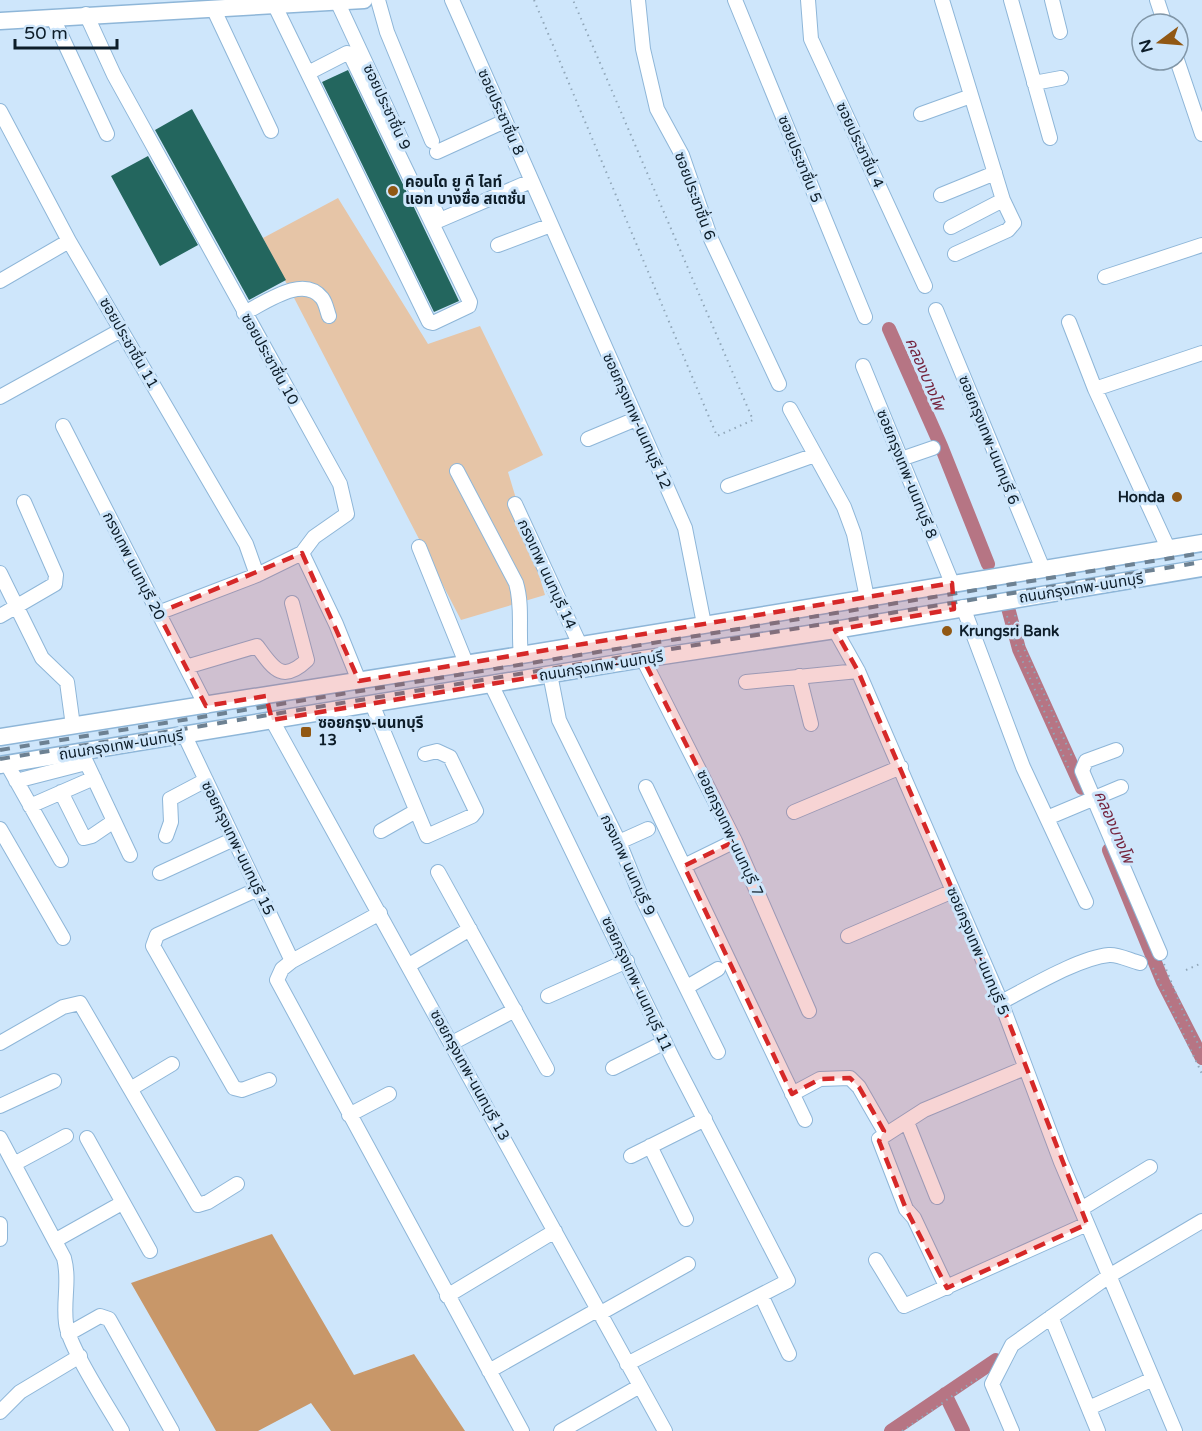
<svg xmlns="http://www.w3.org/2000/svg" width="1202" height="1431" viewBox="0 0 1202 1431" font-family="'Varela Round','Noto Sans Thai',sans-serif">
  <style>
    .green { fill: #e6c5a7 }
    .forest { fill: #c89769 }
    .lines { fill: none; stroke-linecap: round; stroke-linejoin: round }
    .canal { stroke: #b67584; stroke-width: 14 }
    .building { fill: #23665e }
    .minor-casing { stroke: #8eb6d8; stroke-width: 16 }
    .major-casing { stroke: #8eb6d8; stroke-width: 19 }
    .path { stroke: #91a7b9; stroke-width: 2; stroke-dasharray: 1.5 4.5; stroke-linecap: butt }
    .minor { stroke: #fff; stroke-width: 14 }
    .major { stroke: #fff; stroke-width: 16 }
    .rail { stroke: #6d8192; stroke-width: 4; stroke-dasharray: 10 10; stroke-linecap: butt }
    .marked { fill: #d62828; fill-opacity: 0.2; stroke: #d62828; stroke-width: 4.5; stroke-dasharray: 12 8; stroke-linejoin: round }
    .poi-dot { fill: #915814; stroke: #cee6fb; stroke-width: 2 }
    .labels { text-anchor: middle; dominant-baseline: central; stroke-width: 6; stroke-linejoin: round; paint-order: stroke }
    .street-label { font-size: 15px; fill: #0d1d29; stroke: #cee6fb }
    .poi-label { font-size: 15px; font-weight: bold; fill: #0d1d29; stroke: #cee6fb; text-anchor: start }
    .water-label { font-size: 16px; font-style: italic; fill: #75243e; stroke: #cee6fb }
  </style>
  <rect width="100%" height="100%" fill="#cee6fb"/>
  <!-- green -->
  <path class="green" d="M338 198 428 344 480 326 543 455 508 472 545 595 461 620 263 238Z"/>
  <!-- forest -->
  <path class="forest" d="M272 1234 354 1375 414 1354 465 1431H331L311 1403 258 1431H216L131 1283Z"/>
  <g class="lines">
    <!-- canal -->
    <path class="canal" d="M889 329 941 446 988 564
      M1007 604 1019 649 1082 788
      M1109 850 1163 982 1202 1058
      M945 1394 963 1431
      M891 1431 996 1360"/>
  </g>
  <!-- building -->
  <path class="building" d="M348 70 459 301 434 312 322 82Z
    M192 109 286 280 249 300 155 130Z
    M148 156 198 245 160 266 111 176Z"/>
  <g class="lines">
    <defs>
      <path id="minor" d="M378 0 387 32 432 141
        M452 0 685 528 704 624
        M638 0 643 49 657 109 682 155 711 239 779 384
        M735 0 865 317
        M808 0 811 39 925 286
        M942 0 1003 200 1014 223 1008 230 955 254
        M1011 0 1050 138
        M1052 0 1060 32
        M1157 0 1165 24
        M337 1 403 143
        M275 6 429 322 433 323 469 306 470 302 350 54 347 53 308 73
        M214 10 271 131
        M86 14 114 75 340 484 347 514 314 537 302 553 257 575 158 613
        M53 18 107 134
        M1177 60 1202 134
        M1034 83 1061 78
        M0 111 69 241 246 544 257 575
        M921 114 971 96
        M437 152 505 121
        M941 195 995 173
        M433 206 440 220 531 181
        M951 227 1003 200
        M498 245 551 225
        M1105 277 1202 245
        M0 281 69 241
        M936 310 1043 569
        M244 313C265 303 303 274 322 298 326 303 327 311 329 316
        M1069 322 1095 389 1168 548
        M863 366 952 583
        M1095 389 1202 353
        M0 397 121 330
        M790 409 844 507 854 534 867 598
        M63 426 206 706
        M588 439 636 419
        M901 459 933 448
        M457 471 516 583C523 606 518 631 521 655
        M728 486 815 455
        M515 504 580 645
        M419 547 466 663
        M302 553 336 624 359 681
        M0 573 42 658 67 682 73 726
        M963 607 1023 767 1086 902
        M0 616 55 584 56 575 24 502
        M835 630 858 671 1001 1002 1061 1162 1175 1431
        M643 659 735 841 809 1011
        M186 667 257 646C273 668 282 684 307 660L292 603
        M550 674 559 720 619 842 640 894 718 1052
        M799 676 811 724
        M746 682 858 671
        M491 684 673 1059 788 1281 627 1364
        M372 704 427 836 472 816 476 811 450 757 437 751 425 754
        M272 720 665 1431
        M184 734 292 961
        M1116 750 1086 761 1082 771 1160 953
        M81 751 130 855
        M7 764 61 860
        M16 781 86 763
        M646 787 805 1120
        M61 792 84 838 92 836 114 821
        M30 806 94 778
        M794 812 901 767
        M1047 818 1121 787
        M0 829 63 938
        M381 831 416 811
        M166 836 171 822 170 799 206 780
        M619 842 648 829
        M684 866 735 841
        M438 872 547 1069
        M160 873 234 839
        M258 889 157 935 153 946 234 1088 242 1090 269 1080
        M380 913 292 961 282 969 277 980 522 1431
        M848 936 953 891
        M409 965 470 929
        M687 987 718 969
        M548 996 627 961
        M1001 1002C1029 988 1078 958 1109 955 1118 954 1131 961 1140 963
        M0 1043 63 1007 80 1003 198 1205 208 1202 237 1184
        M452 1043 515 1010
        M613 1068 665 1042
        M132 1088 172 1064
        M792 1094 820 1079 850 1078 859 1087 886 1134
        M0 1106 54 1081
        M349 1115 389 1094
        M907 1122 937 1197
        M0 1138 64 1258C70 1280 63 1301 66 1323 68 1346 109 1408 122 1431
        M87 1138 150 1251
        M650 1146 686 1219
        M631 1156 705 1119
        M14 1164 66 1136
        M1081 1209 1150 1167
        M0 1224V1239
        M56 1240 122 1203
        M876 1260 904 1306 1087 1224
        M947 1288 914 1218 906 1209 879 1139 924 1110 1025 1068
        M761 1295 789 1354
        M447 1296 555 1231
        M599 1314 688 1264
        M1051 1317 1098 1431
        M68 1334 100 1316 109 1319 172 1431
        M489 1371 597 1310
        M1089 1408 1153 1379
        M0 1412 20 1392 80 1356
        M561 1431 640 1386
        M1012 1431 992 1384 1012 1345 1109 1276 1202 1221"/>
      <path id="major" d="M0 21 364 0
        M0 737 521 655 1202 543
        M0 765 643 659 835 630 1202 568"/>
    </defs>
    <!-- minor casing -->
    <use href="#minor" class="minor-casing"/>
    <!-- major casing -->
    <use href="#major" class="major-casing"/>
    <!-- path -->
    <path class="path" d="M534 0 717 436 753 420 573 0
      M1015 615 1025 651 1073 759
      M1007 616 1017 648 1069 769
      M1164 964 1186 1019 1202 1052
      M1153 968 1202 1074
      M1186 970 1202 963
      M902 1431 981 1376"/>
    <!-- minor -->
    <use href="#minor" class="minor"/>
    <!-- major -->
    <use href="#major" class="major"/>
    <!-- rail -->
    <path class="rail" d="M0 750 1202 553
      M0 759 1202 562"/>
  </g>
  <!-- marked area -->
  <path class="marked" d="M302 553 359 681 952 583 954 609 835 630 858 671 1001 1002 1087 1224 947 1288 906 1209 879 1141 884 1131 859 1087 850 1078 820 1079 792 1094 684 866 735 841 643 659 272 720 266 696 206 706 158 613Z"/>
  <!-- markers -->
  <g class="poi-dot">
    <circle cx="393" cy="191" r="6"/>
    <circle cx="1177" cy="497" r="6"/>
    <circle cx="947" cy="631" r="6"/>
    <rect x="300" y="726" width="12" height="12" rx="3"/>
  </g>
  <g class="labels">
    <!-- street labels -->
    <g class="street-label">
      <text transform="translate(387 107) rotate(65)">ซอยประชาชื่น 9</text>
      <text transform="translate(501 112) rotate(66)">ซอยประชาชื่น 8</text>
      <text transform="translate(860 145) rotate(65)">ซอยประชาชื่น 4</text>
      <text transform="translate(800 159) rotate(68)">ซอยประชาชื่น 5</text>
      <text transform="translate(695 196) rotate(70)">ซอยประชาชื่น 6</text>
      <text transform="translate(129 343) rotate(60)">ซอยประชาชื่น 11</text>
      <text transform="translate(270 359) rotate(61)">ซอยประชาชื่น 10</text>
      <text transform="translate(637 421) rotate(66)">ซอยกรุงเทพ-นนทบุรี 12</text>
      <text transform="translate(989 440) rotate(68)">ซอยกรุงเทพ-นนทบุรี 6</text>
      <text transform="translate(907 474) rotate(68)">ซอยกรุงเทพ-นนทบุรี 8</text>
      <text transform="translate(134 566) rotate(63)">กรงเทพ นนทบุรี 20</text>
      <text transform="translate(547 574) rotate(65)">กรงเทพ นนทบุรี 14</text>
      <text transform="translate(1081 588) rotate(-9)">ถนนกรุงเทพ-นนทบุรี</text>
      <text transform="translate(601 666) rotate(-9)">ถนนกรุงเทพ-นนทบุรี</text>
      <text transform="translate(121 745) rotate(-9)">ถนนกรุงเทพ-นนทบุรี</text>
      <text transform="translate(730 833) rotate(65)">ซอยกรุงเทพ-นนทบุรี 7</text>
      <text transform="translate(238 848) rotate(64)">ซอยกรุงเทพ-นนทบุรี 15</text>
      <text transform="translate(628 865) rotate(65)">กรงเทพ นนทบุรี 9</text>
      <text transform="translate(978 951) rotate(67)">ซอยกรุงเทพ-นนทบุรี 5</text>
      <text transform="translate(637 984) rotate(65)">ซอยกรุงเทพ-นนทบุรี 11</text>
      <text transform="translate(470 1075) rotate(61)">ซอยกรุงเทพ-นนทบุรี 13</text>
    </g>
    <!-- poi labels -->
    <g class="poi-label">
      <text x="405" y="182">คอนโด ยู ดี ไลท์<tspan x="405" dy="17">แอท บางซื่อ สเตชั่น</tspan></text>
      <text x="1165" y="497" text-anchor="end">Honda</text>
      <text x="959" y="631">Krungsri Bank</text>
      <text x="318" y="723">ซอยกรุง-นนทบุรี<tspan x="318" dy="17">13</tspan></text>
    </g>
    <!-- water labels -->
    <g class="water-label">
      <text transform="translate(925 374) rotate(67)">คลองบางโพ</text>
      <text transform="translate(1114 827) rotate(67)">คลองบางโพ</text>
    </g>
  </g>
  <!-- north arrow -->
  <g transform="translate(1160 42) rotate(254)"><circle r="28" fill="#cee6fb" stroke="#8196a7" stroke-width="1.5"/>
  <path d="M0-4.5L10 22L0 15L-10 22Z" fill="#915814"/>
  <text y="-9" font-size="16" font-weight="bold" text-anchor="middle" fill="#0d1d29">N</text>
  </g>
  <!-- scale -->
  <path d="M15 39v9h102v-9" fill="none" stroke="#0d1d29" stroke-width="3"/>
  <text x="24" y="39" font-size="18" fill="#0d1d29" stroke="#cee6fb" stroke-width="4.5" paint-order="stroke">50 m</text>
</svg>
